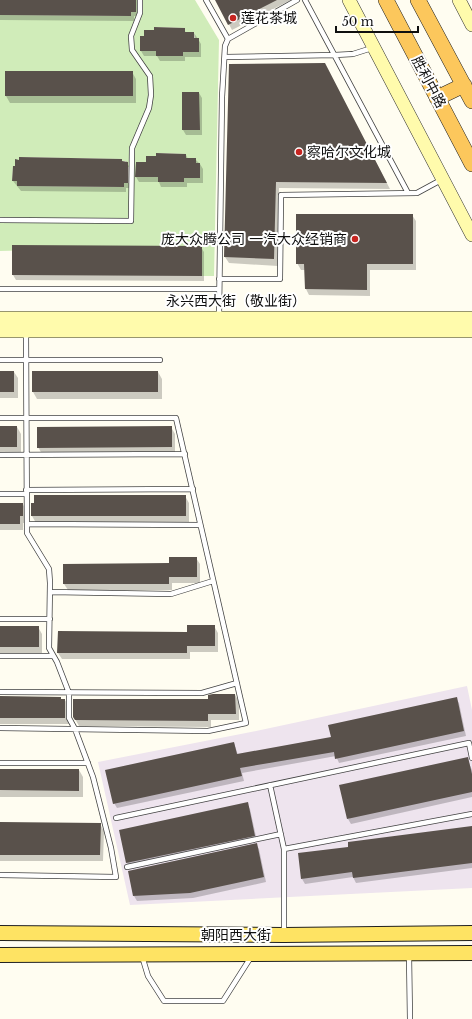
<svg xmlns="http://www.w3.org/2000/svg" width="472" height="1019" viewBox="0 0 472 1019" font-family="'Libre Baskerville','Noto Sans SC',serif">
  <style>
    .industrial { fill: #eee4ee }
    .green { fill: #d0ecb9; fill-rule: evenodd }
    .shadow { fill: #0003 }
    .building { fill: #59514b }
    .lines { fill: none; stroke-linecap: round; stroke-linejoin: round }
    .service-casing { stroke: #424242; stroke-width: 6 }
    .secondary-casing { stroke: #313131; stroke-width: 14 }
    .primary-casing { stroke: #202020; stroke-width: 16 }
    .trunk-casing { stroke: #202020; stroke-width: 16 }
    .service { stroke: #fff; stroke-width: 4.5 }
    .secondary { stroke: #fffbac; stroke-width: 13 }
    .primary { stroke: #fee363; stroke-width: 14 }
    .trunk { stroke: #fcc75c; stroke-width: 15 }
    .poi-dot { fill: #c62420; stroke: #fff; stroke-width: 1.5 }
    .labels { text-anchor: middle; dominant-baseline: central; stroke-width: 4; stroke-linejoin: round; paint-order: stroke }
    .poi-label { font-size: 14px; fill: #0f0f0f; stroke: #fff; text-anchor: start }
    .street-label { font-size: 14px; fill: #0f0f0f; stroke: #fff }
  </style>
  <rect width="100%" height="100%" fill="#fffdf1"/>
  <!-- industrial -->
  <path class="industrial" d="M467 686 472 710V888L130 905 98 762 256 731Z"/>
  <!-- green -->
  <path class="green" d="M136 0H195L219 40 214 276H202V246L0 251V15L131 16V12L136 11ZM155 27 185 28V32H194L195 38H199V52H183V56H156V51H140V36H144V30H154ZM156 153 186 154V158H196V163L200 164V178H184V182H158V177H142V162H146V156H156ZM19 157 122 159V161H126V167H129V183H124L123 187 17 186V181H12L13 166H15V160H19Z"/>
  <!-- shadow -->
  <path class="shadow" d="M0 0H139V16H134V21L0 20Z
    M216 0H291L232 30Z
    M184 29 186 33H194L198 39 201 44V57H185V61H160L157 56H144L141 51Z
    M328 71 390 189 279 188 278 266 229 263 225 257Z
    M132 72 136 79V103H10L6 96Z
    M183 93H199L202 98V135H186L183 130Z
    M186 155 188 159H195L200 164 203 169V183H187V187H161L159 182H139L136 177 147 163Z
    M123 162 127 163 130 168V188H126V192L21 191 13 181 14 167Z
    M412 215 416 221V270H370V296L309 295 306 289 305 270H301L297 263Z
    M201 247 204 252V281L16 280 13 275Z
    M0 372H14L18 378V398H0Z
    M33 372H158L162 379V399H37L33 392Z
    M0 427H17L21 434V454H0Z
    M171 427 175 434V454H42L38 447Z
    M185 496 189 503V522L36 523 32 516V504Z
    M0 504H23L26 511V523H23V530H0Z
    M196 558 200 564V583H172V590H68L64 584V565L170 564Z
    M214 626 218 633V652H190V659H62L58 653 188 633Z
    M0 627H38L42 634V654L0 653Z
    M235 695 239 701V720H211V727L79 726 74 717 209 700Z
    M0 697 60 698 62 700H65L69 707V724H0Z
    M456 698 459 703 466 736 339 763 336 756 242 773 244 781 117 808 114 803 234 743 238 755 332 738Z
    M467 758 472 770V797L351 824 348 819Z
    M0 770H79L83 777V797H0Z
    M247 804 250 809 257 841 130 868 127 863 120 831Z
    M0 823 100 824 104 831 103 861H0Z
    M472 827V868L356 883 353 877 305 884 302 879 350 848Z
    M256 844 259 849 266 882 193 898 137 901 134 896Z"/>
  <!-- building -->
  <path class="building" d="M0 0H136V12H131V16L0 15Z
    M215 0H277L228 25Z
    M154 27 185 28V32H194V38H199V52H183V56H156V51H140V36H144V30H154Z
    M325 63 387 183 276 182 274 259 224 257 229 64Z
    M5 71H133V96H5Z
    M182 92H199L200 130H182Z
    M156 153 186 154V158H196V163H200V178H184V182H158V177H135L136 162H146V156H156Z
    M19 157 122 159V161L128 162V183H124V187L17 186V181H12L13 166H15V159L19 160Z
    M296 214H413V264H367V290L305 289 304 264H296Z
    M12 245 202 246V276L12 275Z
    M0 371H14V392H0Z
    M32 371H158V392H32Z
    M0 426H17V447H0Z
    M172 426V447L37 448V427Z
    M34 495H186V516H31V503H34Z
    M0 503H23V516H20V524H0Z
    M169 557H197V577H169V584H63V564L169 563Z
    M187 625H215V646H187V653H57L58 631 187 632Z
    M0 626H39V647H0Z
    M213 694H235L236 714H208V721L75 720 73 717V699H208V695Z
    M0 696 61 697V699H65V718H0Z
    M457 697 464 731 335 759 334 752 240 768 242 776 113 804 105 770 234 742 237 754 331 737 328 725Z
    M468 757 472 774V792L347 819 339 785Z
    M0 769H79V791L0 790Z
    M248 802 255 836 126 863 119 830Z
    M0 822 101 823 100 855H0Z
    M472 826V863L353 878 352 872 301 879 298 853 348 847V842Z
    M257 843 264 877 190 893 133 896 128 871Z"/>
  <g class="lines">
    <defs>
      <path id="service" d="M206 0 228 39 297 0
        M305 0 408 193
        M225 57 335 55 353 54 372 48
        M0 220 131 221 132 148 149 108 151 95 150 76 132 50 131 36 140 13V0
        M219 279H280L281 195 417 193 441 180
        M0 289H219
        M219 317 222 97 225 46 228 39
        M0 360H160
        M0 418H176L246 723 208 731 0 728
        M0 455 185 454
        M26 490 193 489
        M0 494H26
        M27 524 200 525
        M50 592 171 594 213 581
        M0 619H50
        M0 656H53
        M0 692 202 693 237 683
        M0 763H88
        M270 785 284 849V933
        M116 818 469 743 472 758
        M284 849 472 814
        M127 867 281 834
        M0 875 116 877 111 848 93 777 75 729 69 718V693L57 662 49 648 50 583 49 569 27 533 26 333
        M409 955 410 1019
        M142 956 148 976 164 1001H223L251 957"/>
      <path id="secondary" d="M349 0 472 235
        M459 0 472 25
        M0 318H472
        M0 331H472"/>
      <path id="primary" d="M0 933 284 935 472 933
        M0 955 472 953"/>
      <path id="trunk" d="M386 0 472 164
        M418 0 472 101
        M437 98 464 85"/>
    </defs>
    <!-- service casing -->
    <use href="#service" class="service-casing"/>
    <!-- secondary casing -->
    <use href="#secondary" class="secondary-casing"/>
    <!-- primary casing -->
    <use href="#primary" class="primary-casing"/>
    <!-- trunk casing -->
    <use href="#trunk" class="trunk-casing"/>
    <!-- service -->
    <use href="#service" class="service"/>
    <!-- secondary -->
    <use href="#secondary" class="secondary"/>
    <!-- primary -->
    <use href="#primary" class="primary"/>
    <!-- trunk -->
    <use href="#trunk" class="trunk"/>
  </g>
  <!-- markers -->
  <g class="poi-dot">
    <circle cx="233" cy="18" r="4"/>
    <circle cx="299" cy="152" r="4"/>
    <circle cx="355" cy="239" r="4"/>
  </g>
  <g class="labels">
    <!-- poi labels -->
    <g class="poi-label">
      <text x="241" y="18">莲花茶城</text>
      <text x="307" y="152">察哈尔文化城</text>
      <text x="347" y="239" text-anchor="end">庞大众腾公司 一汽大众经销商</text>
    </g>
    <!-- street labels -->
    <g class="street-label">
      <text transform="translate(429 82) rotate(62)">胜利中路</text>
      <text x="236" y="301">永兴西大街（敬业街）</text>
      <text x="236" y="935">朝阳西大街</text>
    </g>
  </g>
  <!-- scale -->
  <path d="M336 26v6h82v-6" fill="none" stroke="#0f0f0f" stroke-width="2"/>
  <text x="342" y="26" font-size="12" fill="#0f0f0f" stroke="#ffffff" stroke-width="3" paint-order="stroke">50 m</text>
</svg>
